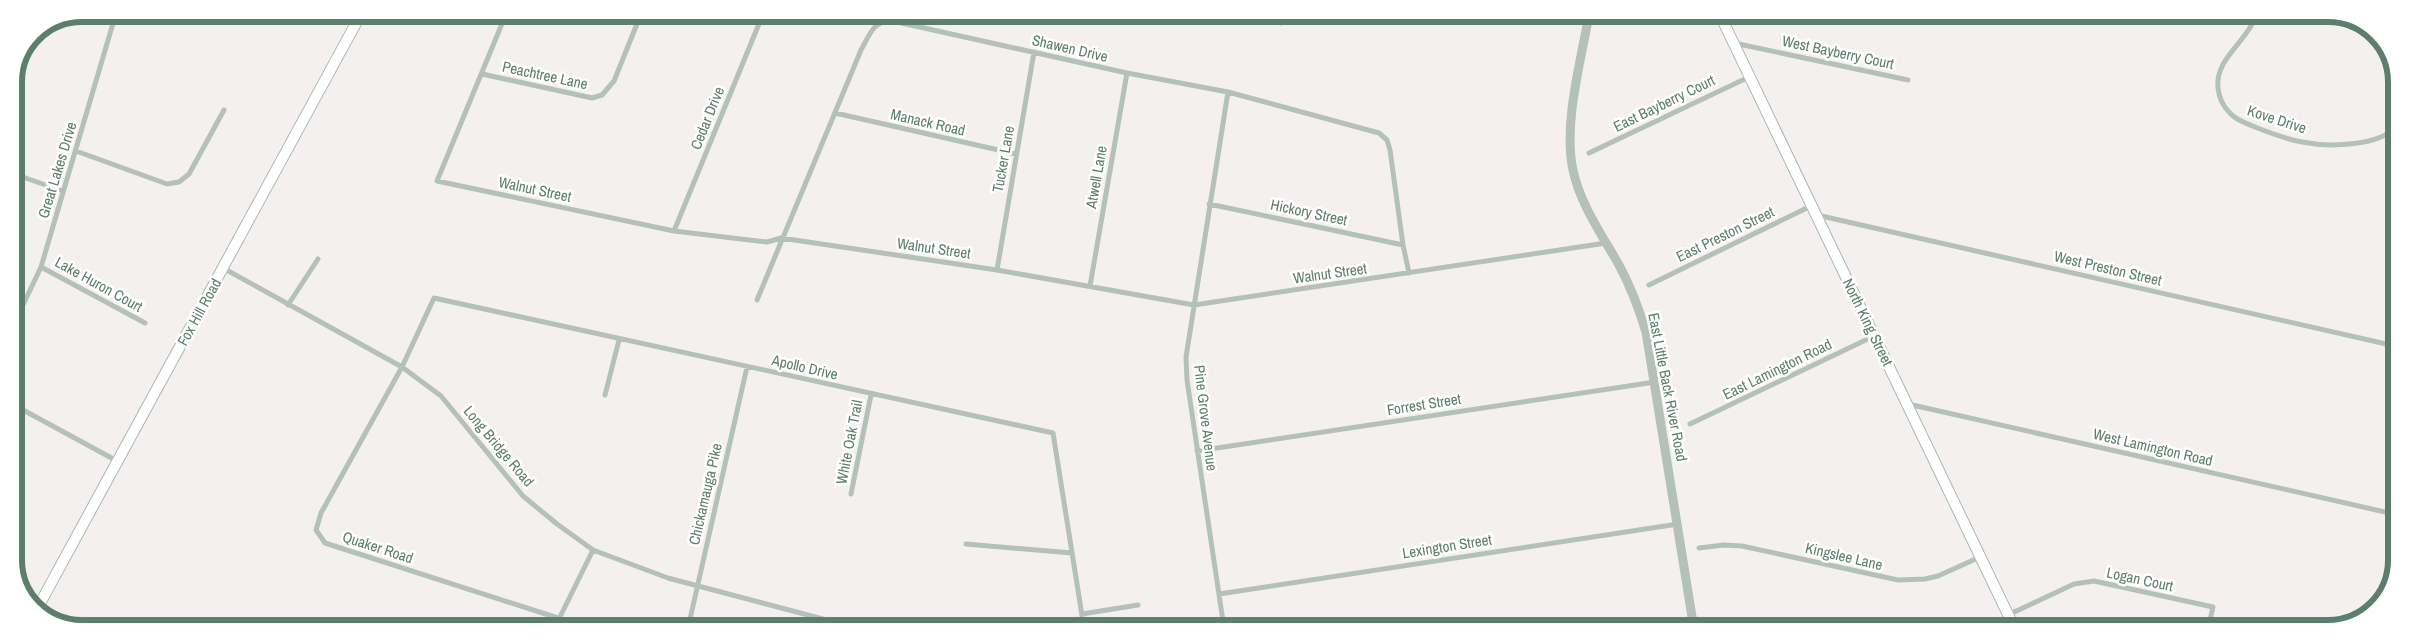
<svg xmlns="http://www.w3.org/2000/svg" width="2410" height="643" viewBox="0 0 2410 643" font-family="'Archivo Narrow',sans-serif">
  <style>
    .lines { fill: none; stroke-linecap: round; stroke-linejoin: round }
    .secondary-casing { stroke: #a9b7b0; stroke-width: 12 }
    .minor { stroke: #b4c0ba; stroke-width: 5 }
    .tertiary { stroke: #b4c0ba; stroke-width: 9 }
    .secondary { stroke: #fff; stroke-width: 10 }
    .labels { text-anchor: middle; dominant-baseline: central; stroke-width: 5; stroke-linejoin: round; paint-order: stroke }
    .street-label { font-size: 15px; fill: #5c7e6d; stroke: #fff }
    .rim { fill: none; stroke: #5c7e6d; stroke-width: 6 }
  </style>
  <rect width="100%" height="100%" fill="#f5f0f0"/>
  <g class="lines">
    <defs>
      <path id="secondary" d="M1720 15 2015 629
        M37 609 361 14"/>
    </defs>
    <!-- secondary casing -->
    <use href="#secondary" class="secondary-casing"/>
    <!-- minor -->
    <path class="minor" d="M506 14 437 181 674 231 767 242 781 238 997 270 1194 305 1606 243
      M2256 16C2247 42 2215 58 2218 88 2219 97 2223 106 2229 112 2235 120 2246 123 2255 127 2270 133 2286 139 2302 142 2327 147 2380 147 2396 126
      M1281 23 1284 15
      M1734 43 1908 80
      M482 74 592 98 602 95 614 81 641 14
      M835 113 1016 154
      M76 151 167 184 179 182 189 174 224 110
      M1589 153 1749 77
      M14 174 63 191
      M1209 204 1403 245
      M1817 215 2395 346
      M674 231 763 14
      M41 267 145 323
      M223 268 402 367 441 396 523 496 557 524 593 550 668 578 857 628
      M997 270 1034 52
      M1649 285 1811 206
      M1090 286 1127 73
      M757 300 861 50C869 36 872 24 888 20L1127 73 1228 92 1379 133 1387 140 1390 150 1403 245 1409 273
      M288 305 318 259
      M14 324 41 267 114 20
      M605 395 619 340
      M1908 404 2394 514
      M14 405 117 461
      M1690 424 1874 336
      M1197 451 1655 382
      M851 494 871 395
      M966 544 1072 553
      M1699 548 1724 545 1742 546 1898 580 1925 579 1938 576 1980 557
      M1219 594 1678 524
      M1082 614 1138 605
      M2008 615 2074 584 2094 581 2213 607 2208 629
      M558 618 325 543 316 530 321 513 402 367 434 298 1053 433 1084 628
      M555 627 593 550
      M688 628 747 367
      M1224 628 1187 380 1186 357 1228 92"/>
    <!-- tertiary -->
    <path class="tertiary" d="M1589 15C1581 60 1563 125 1573 170 1580 204 1602 235 1619 265 1631 287 1639 309 1646 332L1694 629"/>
    <!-- secondary -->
    <use href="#secondary" class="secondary"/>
  </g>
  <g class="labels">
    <!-- street labels -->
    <g class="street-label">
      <text transform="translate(1070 48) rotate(13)">Shawen Drive</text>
      <text transform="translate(1838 52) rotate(12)">West Bayberry Court</text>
      <text transform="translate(545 75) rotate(12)">Peachtree Lane</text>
      <text transform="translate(1664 103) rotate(-26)">East Bayberry Court</text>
      <text transform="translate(707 118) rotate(-68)">Cedar Drive</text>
      <text transform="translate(2277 119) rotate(18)">Kove Drive</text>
      <text transform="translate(928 122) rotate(13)">Manack Road</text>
      <text transform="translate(1003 159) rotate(-80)">Tucker Lane</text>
      <text transform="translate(57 170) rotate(-73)">Great Lakes Drive</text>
      <text transform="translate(1096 177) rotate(-80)">Atwell Lane</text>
      <text transform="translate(535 189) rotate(12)">Walnut Street</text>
      <text transform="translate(1309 212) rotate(12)">Hickory Street</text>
      <text transform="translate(1725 234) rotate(-26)">East Preston Street</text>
      <text transform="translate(934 248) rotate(8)">Walnut Street</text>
      <text transform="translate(2108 268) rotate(13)">West Preston Street</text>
      <text transform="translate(1330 273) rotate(-8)">Walnut Street</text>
      <text transform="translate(99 284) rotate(29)">Lake Huron Court</text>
      <text transform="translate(199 312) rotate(-61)">Fox Hill Road</text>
      <text transform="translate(1868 322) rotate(64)">North King Street</text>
      <text transform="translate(805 367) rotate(13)">Apollo Drive</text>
      <text transform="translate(1777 369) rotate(-26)">East Lamington Road</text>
      <text transform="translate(1668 387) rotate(79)">East Little Back River Road</text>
      <text transform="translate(1424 404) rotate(-9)">Forrest Street</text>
      <text transform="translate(1206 418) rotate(83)">Pine Grove Avenue</text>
      <text transform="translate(849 442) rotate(-79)">White Oak Trail</text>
      <text transform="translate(499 446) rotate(50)">Long Bridge Road</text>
      <text transform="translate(2153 447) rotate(13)">West Lamington Road</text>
      <text transform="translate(705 494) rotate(-77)">Chickamauga Pike</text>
      <text transform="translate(1447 546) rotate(-9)">Lexington Street</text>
      <text transform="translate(378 547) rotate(18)">Quaker Road</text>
      <text transform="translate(1844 556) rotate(13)">Kingslee Lane</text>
      <text transform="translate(2140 579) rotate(12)">Logan Court</text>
    </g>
  </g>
  <!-- crop -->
  <path d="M0 0H2410V643H0ZM82 22H2328A60 60 0 0 1 2388 82V560A60 60 0 0 1 2328 620H82A60 60 0 0 1 22 560V82A60 60 0 0 1 82 22Z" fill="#fff" fill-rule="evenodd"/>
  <path class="rim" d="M82 22H2328A60 60 0 0 1 2388 82V560A60 60 0 0 1 2328 620H82A60 60 0 0 1 22 560V82A60 60 0 0 1 82 22Z"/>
</svg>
